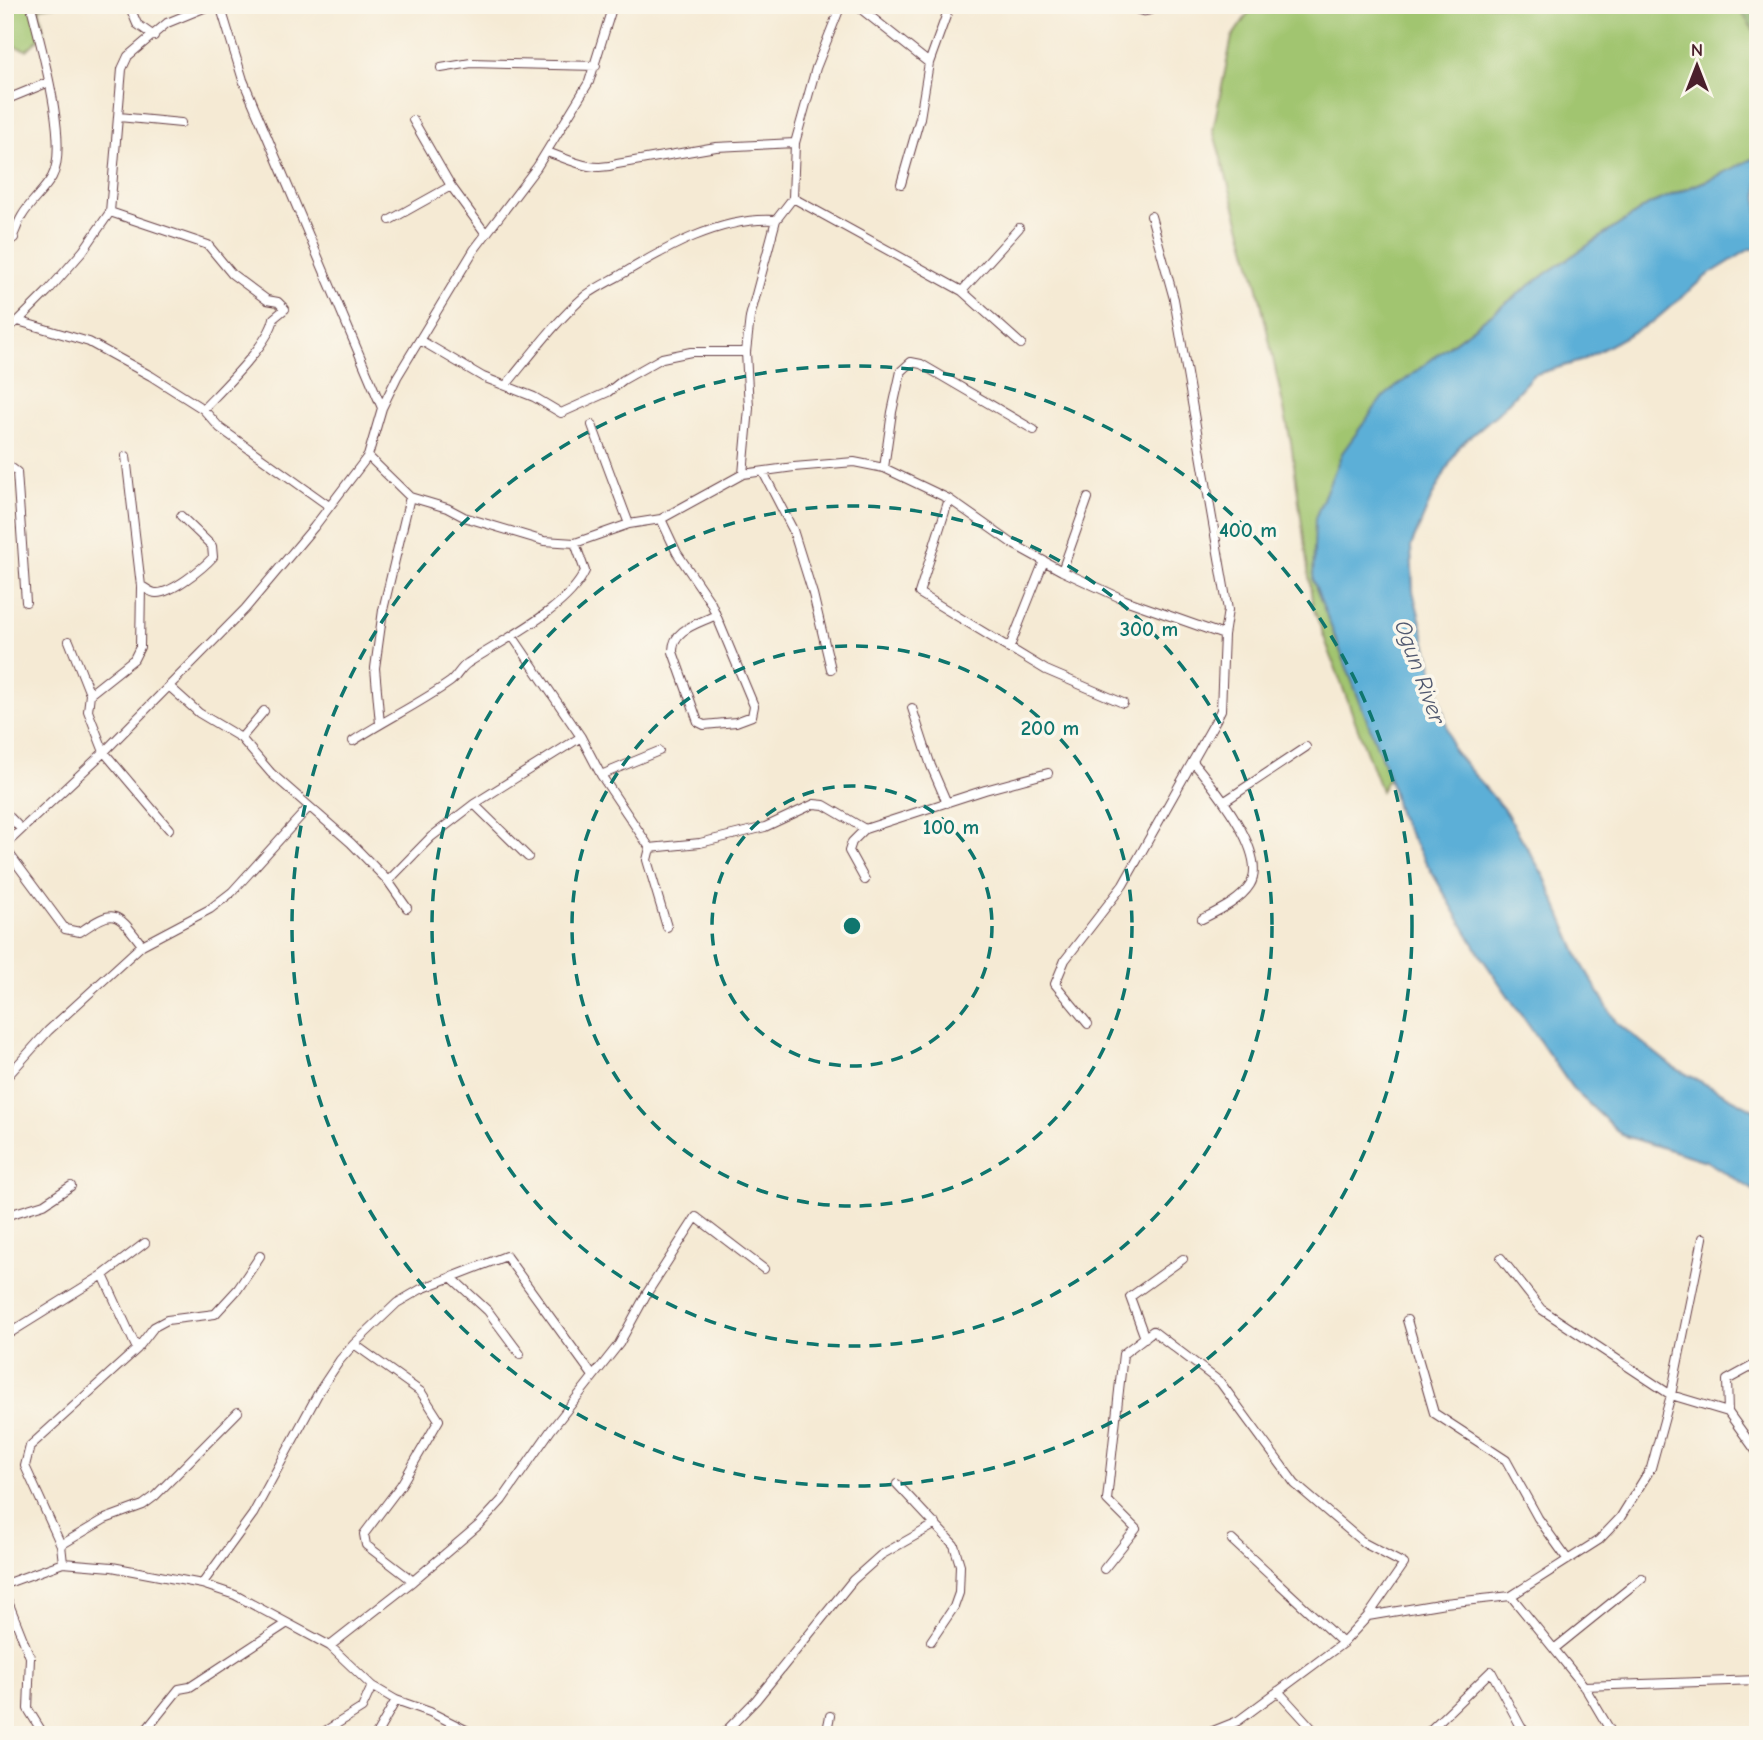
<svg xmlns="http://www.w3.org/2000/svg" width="1763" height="1740" viewBox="0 0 1763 1740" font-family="'Comic Neue',sans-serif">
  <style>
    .green { fill: #a1c56f; stroke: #76724d; stroke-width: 2 }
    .forest { fill: #80aa62; stroke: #656446; stroke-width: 2 }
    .water { fill: #5bafd7; stroke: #526781; stroke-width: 2 }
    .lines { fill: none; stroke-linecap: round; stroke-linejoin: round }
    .minor-casing { stroke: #643d44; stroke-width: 10 }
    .minor { stroke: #fff; stroke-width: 8 }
    .ring { fill: none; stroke: #0f766e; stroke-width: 3.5; stroke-dasharray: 12 9 }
    .labels { text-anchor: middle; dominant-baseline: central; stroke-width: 7; stroke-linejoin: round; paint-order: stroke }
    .water-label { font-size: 23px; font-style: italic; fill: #515970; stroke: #fbf7ec }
    .centre { fill: #0f766e; stroke: #fbf7ec; stroke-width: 3.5 }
    .ring-label { font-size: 21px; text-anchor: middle; font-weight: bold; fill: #0f766e; stroke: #fbf7ec; stroke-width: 7; stroke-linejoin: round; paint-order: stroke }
  </style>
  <rect width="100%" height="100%" fill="#fbf7ec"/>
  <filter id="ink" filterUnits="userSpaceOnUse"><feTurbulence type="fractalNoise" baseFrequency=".0143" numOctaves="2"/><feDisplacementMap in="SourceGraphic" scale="14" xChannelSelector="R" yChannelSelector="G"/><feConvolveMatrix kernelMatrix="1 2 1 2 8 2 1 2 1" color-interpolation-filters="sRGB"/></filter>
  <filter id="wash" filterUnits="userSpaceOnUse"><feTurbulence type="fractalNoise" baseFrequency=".00686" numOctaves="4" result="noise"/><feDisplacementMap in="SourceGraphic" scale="28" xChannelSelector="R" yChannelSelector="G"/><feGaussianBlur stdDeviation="1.57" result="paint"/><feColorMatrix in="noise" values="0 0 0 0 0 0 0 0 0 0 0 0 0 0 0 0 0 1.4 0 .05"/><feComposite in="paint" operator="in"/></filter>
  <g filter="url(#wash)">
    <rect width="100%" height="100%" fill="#f5ead4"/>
    <!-- green -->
    <path class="green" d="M5 5H55L39 8 44 34 27 50 5 44Z
      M1254 5H1737L1758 37V156L1715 177 1650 204 1548 272 1442 351 1313 580 1389 777 1381 791 1313 607 1291 442 1258 288 1213 130 1232 37Z"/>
    <!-- forest -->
    <path class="forest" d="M1737 5H1758V37Z"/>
    <!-- water -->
    <path class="water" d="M1758 156V249H1750L1705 277 1654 321 1581 361 1533 375 1498 413 1459 446 1432 497 1411 546 1413 591 1453 750 1506 812 1545 878 1581 962 1616 1022 1673 1067 1758 1112V1193L1706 1161 1622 1135 1573 1089 1482 958 1399 816 1389 777 1313 580 1315 518 1342 453 1382 398 1442 351 1548 272 1650 204 1715 177Z"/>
  </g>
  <g filter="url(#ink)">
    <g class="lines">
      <defs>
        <path id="minor" d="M129 5 137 24 154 36
          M856 5 929 63
          M1126 5C1138 10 1147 16 1157 5
          M441 68 471 63 596 66
          M5 100 49 82
          M119 117 181 123
          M413 120 451 186 486 234
          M547 152C571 160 592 173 617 164L716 147 795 143
          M901 184 920 118 929 63 950 5
          M793 198 962 291 1021 344
          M110 212 208 245 232 274 267 300 278 302 285 309 274 318C270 343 222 389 203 409
          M390 220 451 186
          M5 231 14 238
          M5 249C15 237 15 228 22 216 30 202 44 191 52 177 70 145 40 43 31 6
          M962 291 1019 228
          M18 321 89 342 151 376 203 409 220 428 329 506
          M5 329 18 321 47 292 83 251 110 212 122 69 128 56 167 23 211 5
          M420 340 483 377 534 397 561 413 608 392 623 380 662 358 691 352H746
          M506 385C531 355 555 322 585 296 594 289 606 283 617 277 664 249 720 216 776 220
          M382 408 397 377 474 250 537 167 589 82 613 5
          M592 425 629 524
          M368 456 410 497 447 508 464 517 544 541 575 543 629 524 661 519 743 474 794 467 854 462 884 468 949 499 1013 544 1062 571 1125 600 1224 635
          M5 463 17 472 26 602
          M884 468 892 412 901 371 911 362 921 364 1034 430
          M763 472 793 530 813 594 831 669
          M743 474 749 408 746 352 750 317 776 220 793 198 795 143 816 68 841 5
          M949 499 919 593 1046 670 1123 703
          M661 519 677 553 711 603 754 706 752 716 736 722 704 725 698 722 673 652C672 629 698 624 716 615
          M1062 571 1088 498
          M141 586C146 588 151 593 156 593 171 594 203 568 213 557L212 546 181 516
          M513 637 581 737 601 775 650 848
          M69 641 90 694 88 711 104 752 169 829
          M1009 649 1044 561
          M170 687 199 713 241 738 271 773 351 843 388 881 407 908
          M90 694 134 659 140 647 141 586 126 456
          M912 708 931 766 947 803
          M380 724 375 668 383 610 410 497
          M241 738 264 711
          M353 741C385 720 419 704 450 682 457 677 460 668 468 663 502 640 567 610 585 571L575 543
          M1194 763C1213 786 1269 854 1250 885 1240 901 1218 911 1202 919
          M601 775 659 751
          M1225 801 1306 747
          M474 804 528 857
          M5 812 21 829
          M5 845 104 752 245 609 314 527 368 456 382 408 243 80 220 5
          M5 848 65 929 80 932C115 908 116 911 142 945
          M650 848 700 843 765 827 814 804 824 805 865 829
          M650 848 647 860 667 927
          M865 880 849 851 852 842 865 829 985 790 1048 773
          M388 881 431 837 474 804 581 737
          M1088 1024 1055 984 1065 960 1123 885 1216 720 1221 710 1224 635 1228 610 1174 299 1151 216
          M5 1079 48 1031 142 945 210 909 232 892 309 807
          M5 1216 44 1204 71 1186
          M1501 1258 1541 1309 1671 1395 1728 1412
          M103 1275 137 1349
          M451 1277 488 1311 520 1354
          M1407 1320 1434 1413 1506 1460 1538 1518 1568 1560
          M5 1336 103 1275 145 1243
          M1145 1338 1130 1297 1183 1259
          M354 1344 421 1392 439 1420 401 1485 364 1534 366 1545 413 1581
          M1758 1363 1727 1380 1728 1412 1758 1454
          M897 1484 954 1545 960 1565 959 1593 954 1607 931 1641
          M1232 1540 1343 1643
          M61 1545 105 1519 143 1505 155 1496 238 1412
          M63 1563 61 1545 25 1466 30 1446 137 1349 154 1327 167 1320 215 1314 238 1289 260 1256
          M1104 1569 1136 1529 1107 1500 1123 1354 1153 1331 1220 1382 1295 1484 1364 1543 1404 1564 1368 1616 1343 1643 1238 1721 1203 1735
          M5 1584 63 1563 112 1567 202 1584 235 1595 330 1646 372 1686 396 1700 430 1712 476 1735
          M202 1584 253 1514 320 1390 340 1360 354 1344 397 1303 421 1289 506 1256 593 1376
          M5 1594 30 1657 28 1709 44 1735
          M1511 1596 1584 1686 1613 1735
          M1368 1616 1445 1603 1511 1596 1599 1540 1620 1518 1651 1468 1671 1395 1703 1238
          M330 1646 413 1581 480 1524 502 1500 551 1430 619 1344 647 1293 696 1217 764 1269
          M1554 1649 1642 1578
          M1584 1686 1758 1680
          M1278 1691 1318 1735
          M142 1735 179 1689 190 1687 286 1624
          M319 1735 362 1708 372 1686
          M376 1735 396 1700
          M722 1735 756 1700 853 1580 881 1555 936 1524
          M826 1735 830 1716
          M1425 1735 1491 1671 1521 1727 1529 1735"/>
      </defs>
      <!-- minor casing -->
      <use href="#minor" class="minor-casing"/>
      <!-- minor -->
      <use href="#minor" class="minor"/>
    </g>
  </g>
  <!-- distance rings -->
  <g class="ring">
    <circle cx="852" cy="926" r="140"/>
    <circle cx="852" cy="926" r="280"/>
    <circle cx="852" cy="926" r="420"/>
    <circle cx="852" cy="926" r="560"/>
  </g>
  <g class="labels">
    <!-- water labels -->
    <g class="water-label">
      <text transform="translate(1420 672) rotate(70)">Ogun River</text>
    </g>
  </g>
  <circle cx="852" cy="926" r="10" class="centre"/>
  <g class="ring-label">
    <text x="1248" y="537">400 m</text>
    <text x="1149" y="636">300 m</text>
    <text x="1050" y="735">200 m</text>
    <text x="951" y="834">100 m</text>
  </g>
  <!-- margin -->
  <rect width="1763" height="1740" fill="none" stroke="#fbf7ec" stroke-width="28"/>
  <!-- north arrow -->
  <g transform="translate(1697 66)" stroke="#fbf7ec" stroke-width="5" paint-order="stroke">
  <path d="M0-5L12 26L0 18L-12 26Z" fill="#4a1f2b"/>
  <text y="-10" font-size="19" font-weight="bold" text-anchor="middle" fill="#4a1f2b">N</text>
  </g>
</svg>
